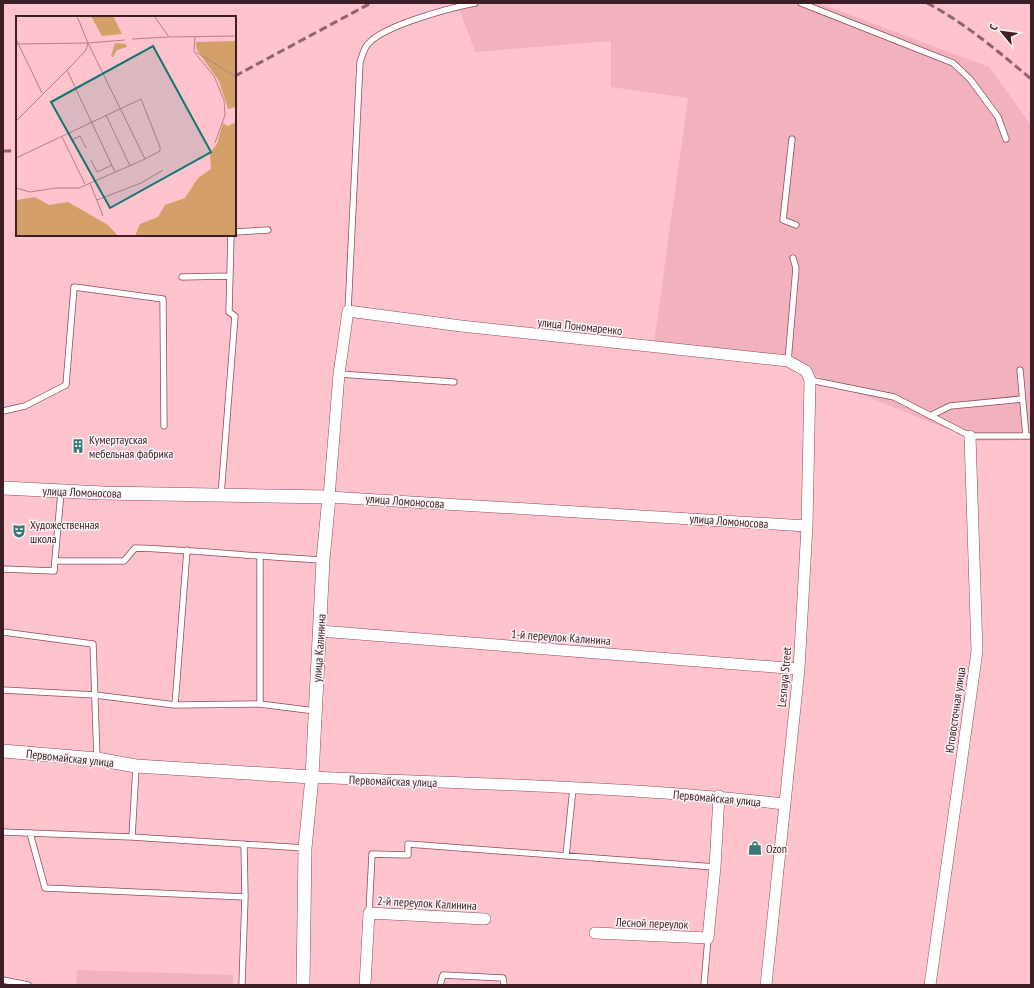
<svg xmlns="http://www.w3.org/2000/svg" width="1034" height="988" viewBox="0 0 1034 988" font-family="'PT Sans Narrow',sans-serif">
  <style>
    .built { fill: #f1b2be }
    .lines { fill: none; stroke-linecap: round; stroke-linejoin: round }
    .service-casing { stroke: #8a4b59; stroke-width: 7 }
    .minor-casing { stroke: #8a4b59; stroke-width: 12 }
    .tertiary-casing { stroke: #8a4b59; stroke-width: 14 }
    .service { stroke: #fff; stroke-width: 5.5 }
    .minor { stroke: #fff; stroke-width: 11 }
    .tertiary { stroke: #fff; stroke-width: 13 }
    .rail { stroke: #8f656d; stroke-width: 3; stroke-dasharray: 8 4; stroke-linecap: butt }
    .labels { text-anchor: middle; dominant-baseline: central; stroke-width: 3; stroke-linejoin: round; paint-order: stroke }
    .street-label { font-size: 12px; fill: #3b1f25; stroke: #fcf4f5 }
    .poi-label { font-size: 12px; fill: #3b1f25; stroke: #fcf4f5; text-anchor: start }
    .inset-road { fill: none; stroke: #b1818a; stroke-width: 1 }
    .view { fill: #0f766e; fill-opacity: 0.15; stroke: #0f766e; stroke-width: 2 }
    .inset-edge { fill: none; stroke: #3b1f25; stroke-width: 2 }
  </style>
  <rect width="100%" height="100%" fill="#ffc3ce"/>
  <!-- built -->
  <path class="built" d="M457 3H818L989 67 1031 125V440L978 441 823 379 785 358 654 342 688 98 611 87V41L475 52Z
    M77 970 233 975V985H76Z"/>
  <g class="lines">
    <defs>
      <path id="service" d="M801 3 953 63 970 79 998 117 1006 139
        M792 139 783 220 796 225
        M235 232 268 230
        M182 277 230 276
        M348 311 360 62C362 57 364 47 369 43 385 25 450 8 475 3
        M788 361 796 268 793 258
        M1020 370 1026 436
        M339 374 454 382
        M810 380 894 397 970 436H1031
        M3 411 25 406 66 385 74 287 163 299 164 426
        M930 416 950 406 1022 399
        M221 495 235 316 229 312 231 235
        M55 561H124L135 548C198 550 260 557 323 560
        M3 569 54 571 61 492
        M3 632 93 644 97 759
        M3 690 95 695 175 705 260 704 315 711
        M260 704V557
        M175 705 187 550
        M3 832 132 837 304 848
        M30 833 45 888 245 897
        M132 837 136 767
        M566 856 573 788
        M369 913 372 854 408 855V844L715 867
        M3 980 28 985
        M242 985 245 897 244 844
        M440 985 443 975 503 978 504 985
        M704 985 708 938"/>
      <path id="minor" d="M320 631 799 669
        M312 777C469 784 628 786 784 804
        M595 933 708 938 715 867 719 796
        M365 985 369 913 485 919
        M766 985 799 669 807 526 810 380 806 371 788 361 461 326 348 311 339 374 329 497 807 526
        M930 985 977 651 970 436"/>
      <path id="tertiary" d="M3 488 103 493 329 497 323 560 312 777 305 848 303 985
        M3 751 97 759 136 766 312 777"/>
    </defs>
    <!-- service casing -->
    <use href="#service" class="service-casing"/>
    <!-- minor casing -->
    <use href="#minor" class="minor-casing"/>
    <!-- tertiary casing -->
    <use href="#tertiary" class="tertiary-casing"/>
    <!-- service -->
    <use href="#service" class="service"/>
    <!-- minor -->
    <use href="#minor" class="minor"/>
    <!-- tertiary -->
    <use href="#tertiary" class="tertiary"/>
    <!-- rail -->
    <path class="rail" d="M927 3C965 23 999 52 1031 79
      M235 76 371 3
      M3 151H17"/>
  </g>
  <!-- icons -->
  <defs>
    <symbol id="building-bare" viewBox="-9 -9 18 18"><path d="M-4-6H4V6H1V3H-1V6H-4ZM-2.5-4.3h1.7v1.8h-1.7ZM.8-4.3h1.7v1.8H.8ZM-2.5-1h1.7V.8h-1.7ZM.8-1h1.7V.8H.8Z" fill="#337b74" stroke="#fcf4f5" stroke-width="2.5" paint-order="stroke"/></symbol>
    <symbol id="theatre-bare" viewBox="-9 -9 18 18"><path d="M-5-5.5Q0-4 5-5.5V0Q5 5 0 6Q-5 5-5 0ZM-3.3-2.5H-1v1.5H-3.3ZM1-2.5H3.3v1.5H1ZM-2.8 1Q0 5.5 2.8 1Z" fill="#337b74" stroke="#fcf4f5" stroke-width="2.5" paint-order="stroke"/></symbol>
    <symbol id="shop-bare" viewBox="-9 -9 18 18"><path d="M-5-2.5h2.3a2.7 3.5 0 0 1 5.4 0H5L5.5 6h-11ZM-1.5-2.5h3a1.5 2.3 0 0 0-3 0Z" fill="#337b74" stroke="#fcf4f5" stroke-width="2.5" paint-order="stroke"/></symbol>
  </defs>
  <g fill-rule="evenodd">
    <use href="#building-bare" x="68" y="436" width="20" height="20"/>
    <use href="#theatre-bare" x="9" y="521" width="20" height="20"/>
    <use href="#shop-bare" x="745" y="838" width="20" height="20"/>
  </g>
  <g class="labels">
    <!-- street labels -->
    <g class="street-label">
      <text transform="translate(580 326) rotate(6)">улица Пономаренко</text>
      <text transform="translate(82 492) rotate(2)">улица Ломоносова</text>
      <text transform="translate(405 501) rotate(4)">улица Ломоносова</text>
      <text transform="translate(729 521) rotate(4)">улица Ломоносова</text>
      <text transform="translate(561 637) rotate(4)">1-й переулок Калинина</text>
      <text transform="translate(319 648) rotate(-86)">улица Калинина</text>
      <text transform="translate(784 677) rotate(-85)">Lesnaya Street</text>
      <text transform="translate(955 710) rotate(-82)">Юговосточная улица</text>
      <text transform="translate(70 758) rotate(6)">Первомайская улица</text>
      <text transform="translate(393 781) rotate(2)">Первомайская улица</text>
      <text transform="translate(717 798) rotate(5)">Первомайская улица</text>
      <text transform="translate(427 903) rotate(3)">2-й переулок Калинина</text>
      <text transform="translate(652 923) rotate(2)">Лесной переулок</text>
    </g>
    <!-- poi labels -->
    <g class="poi-label">
      <text x="89" y="439">Кумертауская<tspan x="89" dy="14">мебельная фабрика</tspan></text>
      <text x="30" y="524">Художественная<tspan x="30" dy="14">школа</tspan></text>
      <text x="766" y="848">Ozon</text>
    </g>
  </g>
  <!-- overview -->
  <g transform="translate(16 16)">
    <rect width="220" height="220" fill="#ffc3ce"/>
    <path d="M220 106V220H119L124 208 142 201 149 189 169 182 182 162 195 153 194 137 201 128 207 107 212 110ZM19 181 33 189 52 186 92 209 102 220H0L1 184Z" fill="#d3a069"/>
    <path d="M99 27 110 28 111 31 101 34 97 41 95 40Z" fill="#d3a069"/>
    <path d="M75 0H97L106 18 86 20ZM220 25V91L212 93 203 65 181 34 180 26Z" fill="#d3a069"/>
    <path class="inset-road" d="M61 0 72 27M138 0 153 21 220 20M0 23 26 77M116 23 152 21M72 27 129 143M72 27 109 24M0 28 72 27M178 36 198 60 208 84 209 99 199 127M178 36 179 21M180 36 220 61M51 54 99 156M90 99 114 150M0 105 57 48 70 34 72 27M53 117 56 124 64 120 70 132M46 121 69 168M0 142 125 83 144 131V135L129 143 63 172H39L14 176 0 172M75 144 81 156 96 149M74 167 87 200M81 184 125 167 147 154"/>
    <path class="view" d="M137 30 195 136 94 192 35 86Z"/>
    <rect width="220" height="220" class="inset-edge"/>
  </g>
  <!-- border -->
  <rect width="1034" height="988" fill="none" stroke="#3b1f25" stroke-width="8"/>
  <!-- north arrow -->
  <g transform="translate(1002 32) rotate(299)" stroke="#fcf4f5" stroke-width="3" paint-order="stroke">
  <path d="M0-3L7 15L0 10L-7 15Z" fill="#3b1f25"/>
  <text y="-6" font-size="11" font-weight="bold" text-anchor="middle" fill="#3b1f25">С</text>
  </g>
</svg>
